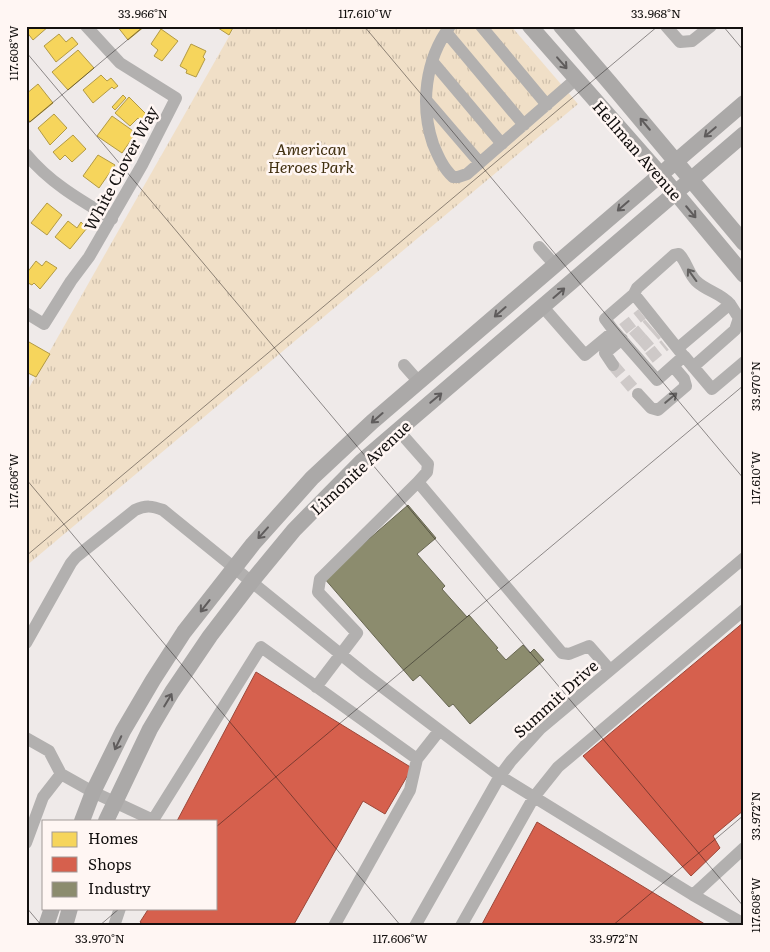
<svg xmlns="http://www.w3.org/2000/svg" width="770" height="952" viewBox="0 0 770 952" font-family="Literata,serif">
  <style>
    .park { fill: url(#park-tufts) }
    .homes { fill: #f6d55c; stroke: #b29a45 }
    .shops { fill: #d6604d; stroke: #9c483a }
    .industry { fill: #8c8c6e; stroke: #686752 }
    .lines { fill: none; stroke-linecap: round; stroke-linejoin: round }
    .minor-tunnel { stroke: #cec9c8; stroke-width: 12; stroke-dasharray: 12 6; stroke-linecap: butt }
    .minor { stroke: #b2b0af; stroke-width: 12 }
    .major { stroke: #aba9a8; stroke-width: 16 }
    .oneway { stroke: #5f5c5c }
    .oneway2 { stroke: #62605f }
    .ticks { fill: none; stroke: #13100f; stroke-width: 1; stroke-opacity: 0.45 }
    .labels { text-anchor: middle; dominant-baseline: central; stroke-width: 5; stroke-linejoin: round; paint-order: stroke }
    .park-label { font-size: 16px; font-style: italic; fill: #423111; stroke: #fff6f3 }
    .street-label { font-size: 16px; fill: #13100f; stroke: #fff6f3 }
    .neatline { fill: none; stroke: #13100f; stroke-width: 2 }
    .ticks-label { font-size: 12px; text-anchor: middle; fill: #13100f }
  </style>
  <defs>
    <pattern id="park-tufts" width="24" height="20" patternUnits="userSpaceOnUse" patternTransform="scale(1.25)"><rect width="24" height="20" fill="#f0dfc7"/><path d="M3 7l-1-3M5 7V3M7 7l1-3M15 17l-1-3M17 17v-4M19 17l1-3" fill="none" stroke="#cdbeaa"/></pattern>
  </defs>
  <rect width="100%" height="100%" fill="#efeae9"/>
  <!-- park -->
  <path class="park" d="M235 26H511L578 104 26 566V393Z"/>
  <!-- homes -->
  <path class="homes" d="M26 26H49L33 40 26 31Z
    M117 26H145L128 40Z
    M215 26H234L229 35Z
    M161 29 178 41 162 61 154 56 158 50 151 44Z
    M59 34 66 42 72 37 78 44 56 62 44 46Z
    M191 44 206 51 203 57 205 59 196 77 186 73 187 70 180 66Z
    M78 50 94 68 68 90 52 72Z
    M101 75 107 81 111 78 118 86 114 89 112 87 93 103 83 90Z
    M38 84 53 103 30 122 26 117V94Z
    M123 95 126 98 115 110 112 107Z
    M129 97 146 114 141 121 138 118 130 126 115 113Z
    M54 114 67 128 50 145 38 128Z
    M112 116 136 133 122 153 97 136Z
    M73 135 86 149 72 162 65 155 60 160 53 152Z
    M98 155 115 165 99 188 83 176Z
    M47 203 62 215 47 235 31 223Z
    M68 221 77 228 81 222 87 228 70 249 55 237Z
    M36 261 42 266 46 261 57 268 40 289 34 283 32 285 26 282V274Z
    M29 342 50 354 36 377 26 372V346Z"/>
  <!-- shops -->
  <path class="shops" d="M744 622V810L713 836 720 848 691 876 583 756Z
    M256 672 412 768 385 814 363 801 293 926H145L140 922 149 908H216V821H177Z
    M537 822 708 926H481Z"/>
  <!-- industry -->
  <path class="industry" d="M408 505 436 538 417 554 445 586 442 589 467 617 469 615 498 648 496 649 506 660 523 645 530 653 534 649 544 660 470 724 453 704 449 707 420 675 413 681 324 578Z"/>
  <g class="lines">
    <!-- minor-tunnel -->
    <path class="minor-tunnel" d="M623 329 642 314
      M633 338 649 324
      M641 347 657 333
      M649 358 665 345
      M613 365 638 394"/>
    <!-- minor -->
    <path class="minor" d="M450 26C425 60 420 105 433 144 438 156 443 168 453 177H458L467 174 576 79
      M481 26 547 105
      M666 26 680 42 692 41 711 26
      M446 32 524 125
      M432 61 502 144
      M426 100 480 163
      M26 154C50 183 80 200 112 219
      M539 247 555 265
      M634 294 637 288 674 255 679 254C687 262 688 273 696 281 706 291 721 293 730 304
      M543 307 585 355 614 331 657 380 684 356 712 389 744 362
      M26 313 44 324 71 281 89 257 142 165 176 98 120 63 86 26
      M614 331 605 319 634 294 682 354
      M678 348 730 304 739 318 735 330 693 367
      M404 365 419 382
      M613 365 605 353 622 339
      M638 394 651 408 658 410 686 386 684 379 673 366
      M398 430 428 464 427 472 418 482
      M26 643 71 563 76 557 135 510C146 505 152 506 163 510L365 674 500 776 693 895
      M316 687 357 633 318 592 320 579 418 482 562 653 569 654 589 646 610 670
      M26 738 49 751 61 774 93 792 153 820V821
      M153 820 261 647 417 759
      M26 843 43 797 61 774
      M744 848 693 895 744 924
      M114 926 120 908
      M334 926 410 790 417 759 439 731
      M415 926 500 776 511 761 540 729 744 558
      M461 926 534 797 558 767 744 610"/>
    <!-- major -->
    <path class="major" d="M530 26 660 174 744 275
      M561 26 610 83 744 243
      M82 821 93 792 123 731 153 680 184 632 253 544 312 478 372 422 744 103
      M106 821 150 729 172 692 210 636 252 581 294 530 361 462 744 134
      M46 926 52 908
      M65 926 70 908"/>
  </g>
  <!-- one-way arrows -->
  <defs><path id="oneway-shaft" d="M-6 0H5M1.5-3L5.5 0L1.5 3" fill="none" stroke-width="1.6" stroke-linecap="round" stroke-linejoin="round" transform="scale(1.25)"/></defs>
  <g class="oneway">
    <use href="#oneway-shaft" transform="translate(562 63) rotate(49)"/>
    <use href="#oneway-shaft" transform="translate(645 124) rotate(-130)"/>
    <use href="#oneway-shaft" transform="translate(710 132) rotate(140)"/>
    <use href="#oneway-shaft" transform="translate(623 206) rotate(139)"/>
    <use href="#oneway-shaft" transform="translate(691 212) rotate(50)"/>
    <use href="#oneway-shaft" transform="translate(559 293) rotate(-41)"/>
    <use href="#oneway-shaft" transform="translate(500 312) rotate(139)"/>
    <use href="#oneway-shaft" transform="translate(436 398) rotate(-40)"/>
    <use href="#oneway-shaft" transform="translate(377 418) rotate(139)"/>
    <use href="#oneway-shaft" transform="translate(263 533) rotate(132)"/>
    <use href="#oneway-shaft" transform="translate(205 606) rotate(128)"/>
    <use href="#oneway-shaft" transform="translate(168 700) rotate(-59)"/>
    <use href="#oneway-shaft" transform="translate(118 743) rotate(116)"/>
  </g>
  <g class="oneway2">
    <use href="#oneway-shaft" transform="translate(692 275) rotate(-126)"/>
    <use href="#oneway-shaft" transform="translate(671 398) rotate(-40)"/>
  </g>
  <!-- ticks -->
  <path class="ticks" d="M364 26 744 479M723 26 744 51M26 52 744 907M26 125 144 26M26 479 401 926M26 556 658 26M216 827 744 385M26 907 42 926M99 926 120 908M612 926 744 815"/>
  <g class="labels">
    <!-- park labels -->
    <g class="park-label">
      <text x="311" y="148">American<tspan x="311" dy="18">Heroes Park</tspan></text>
    </g>
    <!-- street labels -->
    <g class="street-label">
      <text transform="translate(638 150) rotate(49)">Hellman Avenue</text>
      <text transform="translate(120 168) rotate(-62)">White Clover Way</text>
      <text transform="translate(360 467) rotate(-43)">Limonite Avenue</text>
      <text transform="translate(555 698) rotate(-42)">Summit Drive</text>
    </g>
  </g>
  <!-- border -->
  <rect width="770" height="952" fill="none" stroke="#fff6f3" stroke-width="55"/>
  <!-- legend -->
  <rect x="42" y="820" width="175" height="90" fill="#fff6f3" stroke="#a19a98"/>
  <rect x="52" y="832" width="25" height="15" fill="#f6d55c" stroke="#a19a98"/>
  <text x="88" y="844" font-size="15" fill="#13100f">Homes</text>
  <rect x="52" y="857" width="25" height="15" fill="#d6604d" stroke="#a19a98"/>
  <text x="88" y="870" font-size="15" fill="#13100f">Shops</text>
  <rect x="52" y="882" width="25" height="15" fill="#8c8c6e" stroke="#a19a98"/>
  <text x="88" y="894" font-size="15" fill="#13100f">Industry</text>
  <rect x="28" y="28" width="714" height="896" class="neatline"/>
  <g class="ticks-label">
    <text x="143" y="18">33.966°N</text>
    <text x="365" y="18">117.610°W</text>
    <text x="656" y="18">33.968°N</text>
    <text transform="translate(14 53) rotate(-90)" y="4">117.608°W</text>
    <text transform="translate(756 386) rotate(-90)" y="4">33.970°N</text>
    <text transform="translate(756 478) rotate(-90)" y="4">117.610°W</text>
    <text transform="translate(14 481) rotate(-90)" y="4">117.606°W</text>
    <text transform="translate(756 816) rotate(-90)" y="4">33.972°N</text>
    <text transform="translate(756 905) rotate(-90)" y="4">117.608°W</text>
    <text x="100" y="943">33.970°N</text>
    <text x="400" y="943">117.606°W</text>
    <text x="614" y="943">33.972°N</text>
  </g>
</svg>
